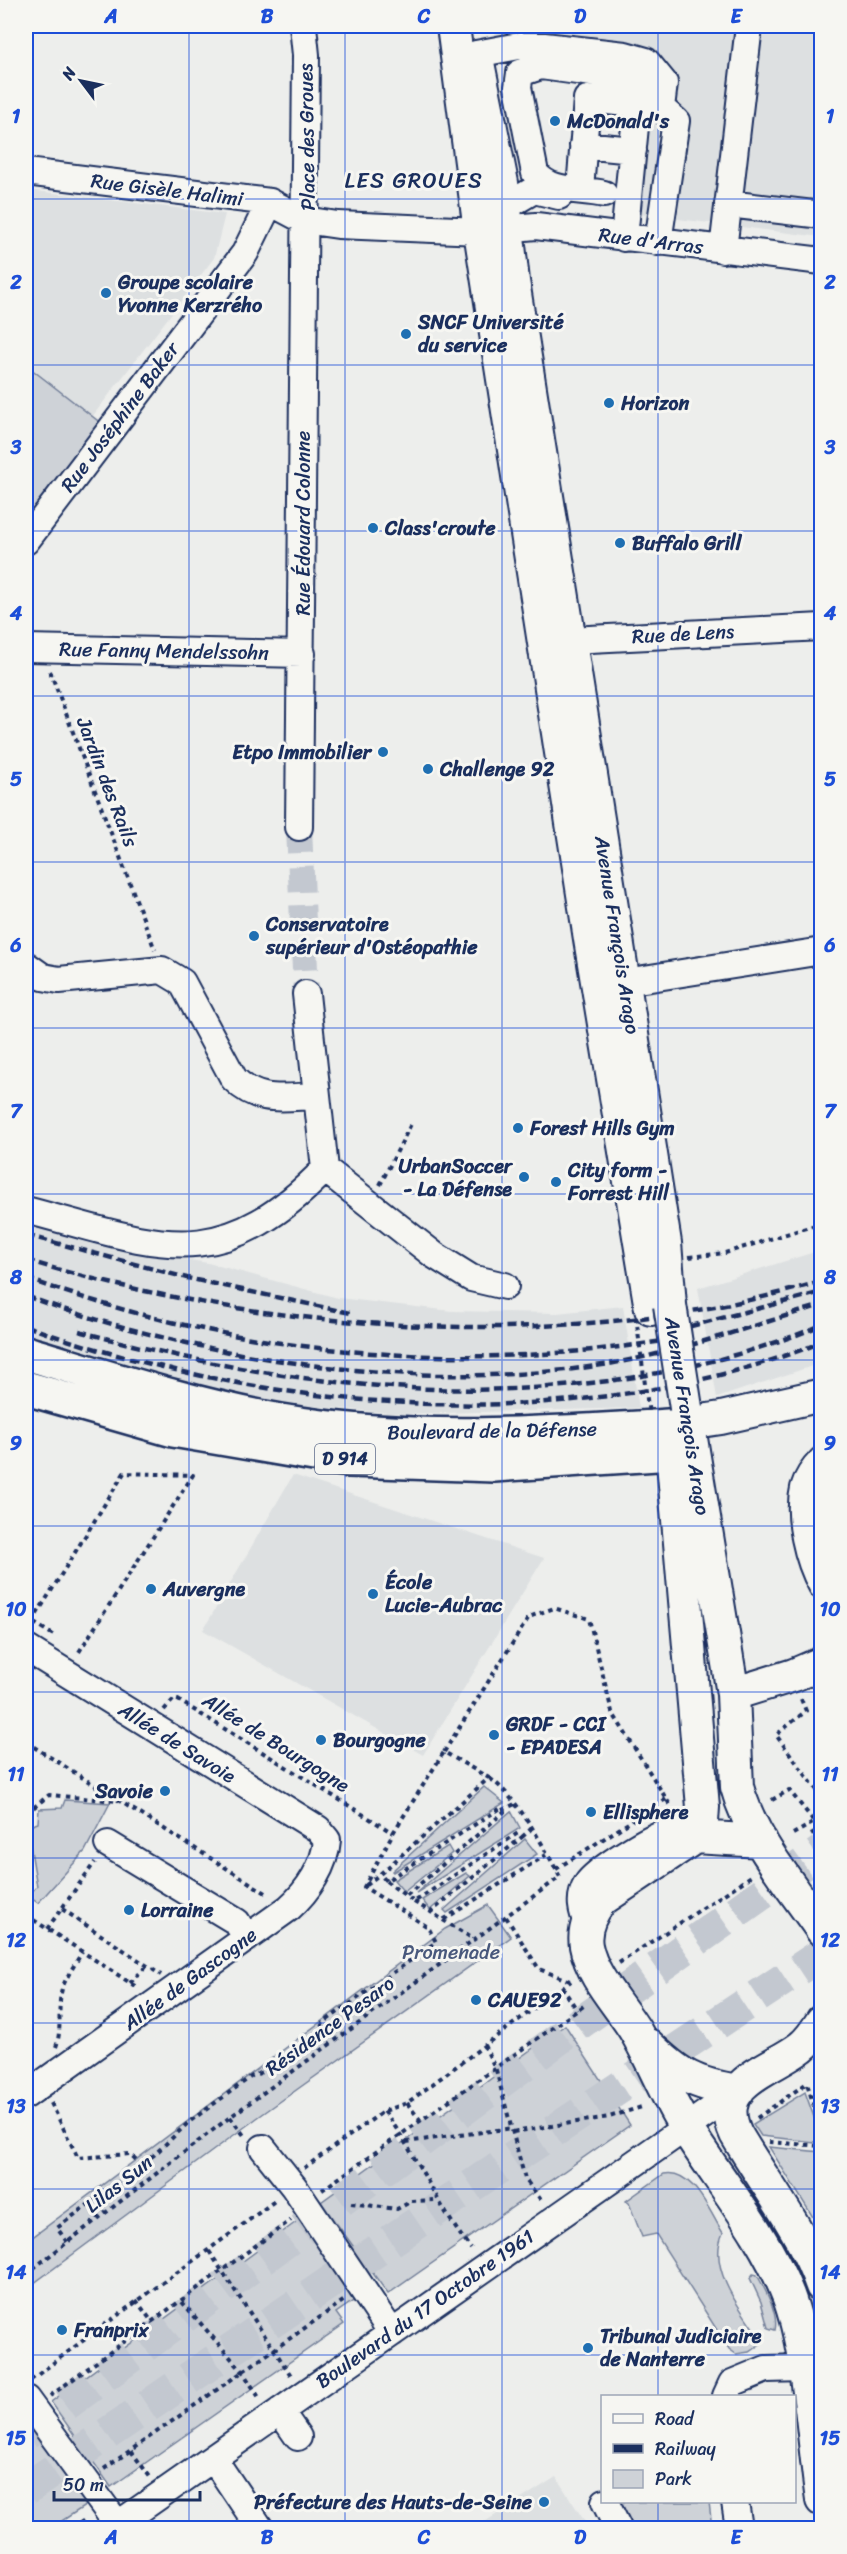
<svg xmlns="http://www.w3.org/2000/svg" width="847" height="2554" viewBox="0 0 847 2554" font-family="Sriracha,sans-serif">
  <style>
    .built { fill: #dde0e1 }
    .green { fill: #ced2d7; stroke: #74809a; stroke-width: 1.5 }
    .lines { fill: none; stroke-linecap: round; stroke-linejoin: round }
    .minor-tunnel { stroke: #c3c8d0; stroke-width: 26; stroke-dasharray: 26 13; stroke-linecap: butt }
    .highway-tunnel { stroke: #c3c8d0; stroke-width: 33; stroke-dasharray: 33 16; stroke-linecap: butt }
    .minor-casing { stroke: #1b2f5e; stroke-width: 30 }
    .major-casing { stroke: #1b2f5e; stroke-width: 36 }
    .highway-casing { stroke: #1b2f5e; stroke-width: 38 }
    .path { stroke: #1b2f5e; stroke-width: 4; stroke-dasharray: 4.5 4.5; stroke-linecap: butt }
    .minor { stroke: #f6f6f2; stroke-width: 26 }
    .major { stroke: #f6f6f2; stroke-width: 32 }
    .highway { stroke: #f6f6f2; stroke-width: 33 }
    .rail { stroke: #1b2f5e; stroke-width: 4.5; stroke-dasharray: 9 4.5; stroke-linecap: butt }
    .major-bridge-casing { stroke: #1b2f5e; stroke-width: 36; stroke-linecap: butt }
    .path-bridge { stroke: #1b2f5e; stroke-width: 4; stroke-dasharray: 4.5 4.5; stroke-linecap: butt }
    .major-bridge { stroke: #f6f6f2; stroke-width: 32 }
    .grid { fill: none; stroke: #1d4ed8; stroke-width: 1.5; stroke-opacity: 0.55 }
    .poi-dot { fill: #1f6fb2; stroke: #f6f6f2; stroke-width: 2 }
    .labels { text-anchor: middle; dominant-baseline: central; stroke-width: 6; stroke-linejoin: round; paint-order: stroke }
    .shield { fill: #f6f6f2; stroke: #5d6b8a; stroke-width: 1.5 }
    .shield-label { font-size: 18px; font-weight: bold; fill: #1b2f5e }
    .poi-label { font-size: 20px; font-weight: bold; fill: #1b2f5e; stroke: #f6f6f2; text-anchor: start }
    .street-label { font-size: 20px; fill: #1b2f5e; stroke: #f6f6f2 }
    .park-label { font-size: 20px; fill: #48587c; stroke: #f6f6f2 }
    .quarter-label { font-size: 22px; letter-spacing: 1.5px; fill: #1b2f5e; stroke: #f6f6f2 }
    .neatline { fill: none; stroke: #1d4ed8; stroke-width: 2 }
    .grid-label { font-size: 20px; text-anchor: middle; font-weight: bold; fill: #1d4ed8 }
  </style>
  <rect width="100%" height="100%" fill="#edeeec"/>
  <filter id="ink" filterUnits="userSpaceOnUse"><feTurbulence type="fractalNoise" baseFrequency=".0167" numOctaves="2"/><feDisplacementMap in="SourceGraphic" scale="12" xChannelSelector="R" yChannelSelector="G"/><feConvolveMatrix kernelMatrix="1 2 1 2 8 2 1 2 1" color-interpolation-filters="sRGB"/></filter>
  <g filter="url(#ink)">
    <!-- built -->
    <path class="built" d="M494 26H821V237L631 213 648 78 538 58 500 65Z
      M28 190 225 214 214 258 92 417 26 365V209Z
      M26 1216 134 1251 208 1263 338 1298 452 1311 557 1313 623 1306 639 1408 402 1414 295 1405 198 1385 62 1350 26 1336Z
      M821 1250V1363L717 1398 698 1288Z
      M293 1475 544 1558 423 1755 203 1630Z
      M556 2477 589 2528H475Z"/>
    <!-- green -->
    <path class="green" d="M26 365 102 424 31 517 26 502Z
      M484 1787 504 1803 393 1872 392 1871Z
      M65 1800 110 1803 85 1851 38 1903 28 1896 37 1886 27 1827 38 1823 39 1809 62 1808Z
      M511 1811 520 1828 416 1893Z
      M525 1839 537 1854 447 1913 444 1910Z
      M448 1846 452 1853 404 1892 394 1880Z
      M466 1873 470 1876 430 1910 422 1900Z
      M488 1905 511 1937 257 2118 26 2289V2242L445 1929Z
      M565 2025 630 2125 388 2294 321 2202Z
      M805 2092 820 2134 815 2142 761 2136 753 2124Z
      M769 2147 821 2152V2230Z
      M735 2154 811 2284 821 2332 817 2333 813 2322 806 2324 721 2163Z
      M664 2174C693 2168 710 2213 723 2233 706 2269 743 2313 763 2342L749 2352 736 2354 729 2349 656 2234 642 2237 629 2203 626 2201Z
      M299 2220 356 2299 336 2313 344 2324 111 2487 51 2402Z
      M753 2274 757 2275C765 2289 779 2314 775 2330L768 2328 761 2302 750 2278Z
      M28 2419 88 2504 51 2528H26V2421Z
      M620 2502H709L712 2528H627L620 2512Z"/>
    <g class="lines">
      <!-- minor-tunnel -->
      <path class="minor-tunnel" d="M299 827 306 994"/>
      <!-- highway-tunnel -->
      <path class="highway-tunnel" d="M26 2434 580 2023 822 1851
        M26 2489 492 2172 822 1954"/>
      <defs>
        <path id="minor" d="M476 54 519 46H544L625 55 646 61 664 83 661 108 676 121 658 242
          M583 145 633 150
          M26 172 270 202 304 220 338 225 480 231 536 226 822 261
          M580 190 587 99 637 104
          M604 194C581 188 551 194 535 173L518 87 520 73 541 66 621 77 631 79 639 86 624 238
          M728 204 822 215
          M505 207 534 190 559 196
          M723 250 749 26
          M26 541 245 253 270 202
          M551 641 822 627
          M26 648 302 654
          M299 827 306 55 303 26
          M26 965 43 977 59 980 162 970 182 982 234 1079C259 1104 283 1097 316 1096
          M625 982 822 951
          M306 994 325 1169 434 1255 471 1278 505 1286
          M26 1210C156 1244 218 1279 325 1169
          M822 1460C815 1467 807 1478 804 1488 797 1517 808 1561 822 1586
          M26 1648 318 1829 327 1840C325 1866 308 1891 289 1908L26 2095
          M108 1844 237 1922 246 1938
          M588 1925C582 1912 578 1898 587 1884 596 1870 652 1835 670 1831 678 1829 689 1831 698 1830
          M263 2148 294 2187 392 2333
          M726 2396 732 2383 766 2369 804 2368
          M26 2399 118 2525
          M280 2411 298 2437
          M213 2458 260 2528
          M605 2502 618 2528
          M735 2502 739 2528
          M113 2528 738 2091"/>
        <path id="major" d="M453 26 480 231 590 939 651 1309
          M477 58 502 183 513 281 665 1243 670 1305
          M686 1408 733 1694 737 1787C751 1839 791 1885 822 1930
          M668 1426 721 1418 822 1395
          M672 1451 703 1807 702 1822 695 1837
          M733 1694 794 1675 822 1663
          M761 1841 695 1837 601 1900C591 1913 583 1929 586 1946 592 1978 620 2005 636 2032 654 2064 667 2098 686 2128 720 2182 765 2235 788 2295 809 2351 813 2439 822 2500
          M822 2021C817 2029 809 2041 801 2047 772 2070 712 2082 736 2134 765 2184 804 2232 822 2286
          M648 2045C680 2076 694 2084 738 2091"/>
        <path id="highway" d="M26 1353C110 1378 195 1406 281 1421 409 1443 540 1434 668 1426
          M26 1388 173 1430 349 1460 494 1465 672 1453"/>
      </defs>
      <!-- minor casing -->
      <use href="#minor" class="minor-casing"/>
      <!-- major casing -->
      <use href="#major" class="major-casing"/>
      <!-- highway casing -->
      <use href="#highway" class="highway-casing"/>
      <!-- path -->
      <path class="path" d="M26 603 34 627
        M50 671 155 950
        M380 1185 411 1124
        M689 1257 725 1253 822 1223
        M26 1618 55 1636
        M32 1622 124 1473 193 1475 77 1655
        M801 1699 806 1711 776 1735 822 1797
        M164 1710 174 1699 178 1700 393 1833
        M26 1742 269 1895
        M444 1752 529 1617 554 1608 589 1619 612 1712 672 1808
        M772 1800 789 1790 822 1831
        M502 1810 515 1804
        M26 1824 33 1808 49 1795 117 1801
        M793 1834 822 1818
        M811 1835 816 1832
        M522 1837 531 1829
        M816 1843 822 1840
        M556 1869 666 1799
        M386 1881 406 1896
        M366 1885 380 1874
        M414 1902 431 1912
        M62 1909 161 1975
        M26 1915 138 1988
        M506 1917 539 1969 570 1981
        M443 1920 475 1940
        M47 1929 95 1862
        M619 1963 753 1875
        M130 1983 147 1966
        M562 1987 577 2010
        M484 2045 496 2070 525 2179 541 2200
        M56 2047C63 2027 56 2006 63 1986 68 1974 76 1963 82 1952
        M51 2103 78 2158 130 2154 141 2164
        M407 2103 421 2121
        M384 2111C417 2155 437 2206 471 2249
        M230 2117 246 2138
        M757 2118 807 2083 822 2133
        M513 2132 609 2117 645 2106
        M406 2142 513 2128
        M769 2142 822 2146
        M304 2168 384 2111 407 2103 571 1981
        M322 2190 585 2005
        M351 2203 397 2209 412 2201 437 2200
        M67 2242 57 2228 154 2155 189 2122 252 2076 265 2071 318 2033 323 2023 436 1942 428 1927 364 1887 393 1833 444 1752 489 1778 380 1874 386 1881 501 1808 504 1812 406 1896 414 1902 518 1833 522 1837 431 1912 443 1920 546 1855
        M209 2251 292 2377
        M26 2274 230 2117 560 1877C545 1848 516 1795 489 1778
        M136 2300 153 2323
        M182 2302 243 2372 260 2399
        M31 2380C111 2318 195 2261 276 2200
        M50 2396 291 2220
        M131 2451 150 2477
        M104 2469 346 2299
        M72 2528 86 2519"/>
      <!-- minor -->
      <use href="#minor" class="minor"/>
      <!-- major -->
      <use href="#major" class="major"/>
      <!-- highway -->
      <use href="#highway" class="highway"/>
      <!-- rail -->
      <path class="rail" d="M26 1235 187 1278 350 1313
        M26 1260C265 1334 581 1355 822 1281
        M26 1278C238 1356 464 1376 687 1337
        M26 1296C203 1361 438 1397 625 1361 691 1348 757 1324 822 1305
        M26 1326C271 1414 576 1440 822 1342
        M79 1331C320 1398 584 1422 822 1325
        M664 1333 822 1292"/>
      <defs>
        <path id="major-bridge" d="M670 1305 686 1408"/>
      </defs>
      <!-- major-bridge casing -->
      <use href="#major-bridge" class="major-bridge-casing"/>
      <!-- path-bridge -->
      <path class="path-bridge" d="M636 1317 649 1414"/>
      <!-- major-bridge -->
      <use href="#major-bridge" class="major-bridge"/>
    </g>
  </g>
  <!-- grid -->
  <path class="grid" d="M189 26V2528M345 26V2528M502 26V2528M658 26V2396M26 199H822M26 365H822M26 531H822M26 696H822M26 862H822M26 1028H822M26 1194H822M26 1360H822M26 1526H822M26 1692H822M26 1858H822M26 2023H822M26 2189H822M26 2355H822M658 2502V2528"/>
  <!-- markers -->
  <g class="poi-dot">
    <circle cx="555" cy="121" r="6"/>
    <circle cx="106" cy="293" r="6"/>
    <circle cx="406" cy="334" r="6"/>
    <circle cx="609" cy="403" r="6"/>
    <circle cx="373" cy="528" r="6"/>
    <circle cx="620" cy="543" r="6"/>
    <circle cx="383" cy="752" r="6"/>
    <circle cx="428" cy="769" r="6"/>
    <circle cx="254" cy="936" r="6"/>
    <circle cx="518" cy="1128" r="6"/>
    <circle cx="524" cy="1177" r="6"/>
    <circle cx="556" cy="1182" r="6"/>
    <circle cx="151" cy="1589" r="6"/>
    <circle cx="373" cy="1594" r="6"/>
    <circle cx="494" cy="1735" r="6"/>
    <circle cx="321" cy="1740" r="6"/>
    <circle cx="165" cy="1791" r="6"/>
    <circle cx="591" cy="1812" r="6"/>
    <circle cx="129" cy="1910" r="6"/>
    <circle cx="476" cy="2000" r="6"/>
    <circle cx="62" cy="2330" r="6"/>
    <circle cx="588" cy="2348" r="6"/>
    <circle cx="544" cy="2502" r="6"/>
  </g>
  <g class="labels">
    <!-- shield labels -->
    <rect class="shield" x="315" y="1444" width="60" height="30" rx="4.5"/>
    <g class="shield-label">
      <text x="345" y="1459">D 914</text>
    </g>
    <!-- poi labels -->
    <g class="poi-label">
      <text x="567" y="121">McDonald's</text>
      <text x="118" y="282">Groupe scolaire<tspan x="118" dy="23">Yvonne Kerzrého</tspan></text>
      <text x="418" y="322">SNCF Université<tspan x="418" dy="23">du service</tspan></text>
      <text x="621" y="403">Horizon</text>
      <text x="385" y="528">Class'croute</text>
      <text x="632" y="543">Buffalo Grill</text>
      <text x="371" y="752" text-anchor="end">Etpo Immobilier</text>
      <text x="440" y="769">Challenge 92</text>
      <text x="266" y="924">Conservatoire<tspan x="266" dy="23">supérieur d'Ostéopathie</tspan></text>
      <text x="530" y="1128">Forest Hills Gym</text>
      <text x="512" y="1166" text-anchor="end">UrbanSoccer<tspan x="512" dy="23">- La Défense</tspan></text>
      <text x="568" y="1170">City form -<tspan x="568" dy="23">Forrest Hill</tspan></text>
      <text x="385" y="1582">École<tspan x="385" dy="23">Lucie-Aubrac</tspan></text>
      <text x="163" y="1589">Auvergne</text>
      <text x="506" y="1724">GRDF - CCI<tspan x="506" dy="23">- EPADESA</tspan></text>
      <text x="333" y="1740">Bourgogne</text>
      <text x="153" y="1791" text-anchor="end">Savoie</text>
      <text x="603" y="1812">Ellisphere</text>
      <text x="141" y="1910">Lorraine</text>
      <text x="488" y="2000">CAUE92</text>
      <text x="74" y="2330">Franprix</text>
      <text x="600" y="2336">Tribunal Judiciaire<tspan x="600" dy="23">de Nanterre</tspan></text>
      <text x="532" y="2502" text-anchor="end">Préfecture des Hauts-de-Seine</text>
    </g>
    <!-- street labels -->
    <g class="street-label">
      <text transform="translate(307 137) rotate(-91)">Place des Groues</text>
      <text transform="translate(167 190) rotate(7)">Rue Gisèle Halimi</text>
      <text transform="translate(651 241) rotate(7)">Rue d'Arras</text>
      <text transform="translate(120 417) rotate(-53)">Rue Joséphine Baker</text>
      <text transform="translate(303 523) rotate(-90)">Rue Édouard Colonne</text>
      <text transform="translate(683 634) rotate(-3)">Rue de Lens</text>
      <text transform="translate(164 651) rotate(1)">Rue Fanny Mendelssohn</text>
      <text transform="translate(107 782) rotate(69)">Jardin des Rails</text>
      <text transform="translate(617 935) rotate(81)">Avenue François Arago</text>
      <text transform="translate(687 1416) rotate(81)">Avenue François Arago</text>
      <text transform="translate(492 1431) rotate(-1)">Boulevard de la Défense</text>
      <text transform="translate(177 1743) rotate(32)">Allée de Savoie</text>
      <text transform="translate(276 1743) rotate(32)">Allée de Bourgogne</text>
      <text transform="translate(190 1979) rotate(-36)">Allée de Gascogne</text>
      <text transform="translate(330 2026) rotate(-36)">Résidence Pesaro</text>
      <text transform="translate(119 2184) rotate(-38)">Lilas Sun</text>
      <text transform="translate(425 2309) rotate(-35)">Boulevard du 17 Octobre 1961</text>
    </g>
    <!-- park labels -->
    <g class="park-label">
      <text x="451" y="1952">Promenade</text>
    </g>
    <!-- quarter labels -->
    <g class="quarter-label">
      <text x="414" y="180">LES GROUES</text>
    </g>
  </g>
  <!-- margin -->
  <rect width="847" height="2554" fill="none" stroke="#f6f6f2" stroke-width="66"/>
  <!-- legend -->
  <rect x="601" y="2395" width="195" height="108" fill="#f6f6f2" stroke="#9ea6b7" stroke-width="1.5"/>
  <rect x="613" y="2414" width="30" height="9" fill="#f6f6f2" stroke="#9ea6b7" stroke-width="1.5"/>
  <text x="655" y="2425" font-size="18" fill="#1b2f5e">Road</text>
  <rect x="613" y="2444" width="30" height="9" fill="#1b2f5e" stroke="#9ea6b7" stroke-width="1.5"/>
  <text x="655" y="2455" font-size="18" fill="#1b2f5e">Railway</text>
  <rect x="613" y="2470" width="30" height="18" fill="#ced2d7" stroke="#9ea6b7" stroke-width="1.5"/>
  <text x="655" y="2485" font-size="18" fill="#1b2f5e">Park</text>
  <!-- north arrow -->
  <g transform="translate(81 81) rotate(302)" stroke="#f6f6f2" stroke-width="4.5" paint-order="stroke">
  <path d="M0-4.5L10 22L0 15L-10 22Z" fill="#1b2f5e"/>
  <text y="-9" font-size="16" font-weight="bold" text-anchor="middle" fill="#1b2f5e">N</text>
  </g>
  <!-- scale -->
  <path d="M54 2491v9h146v-9" fill="none" stroke="#1b2f5e" stroke-width="3"/>
  <text x="63" y="2491" font-size="18" fill="#1b2f5e" stroke="#f6f6f2" stroke-width="4.5" paint-order="stroke">50 m</text>
  <rect x="33" y="33" width="781" height="2488" class="neatline"/>
  <g class="grid-label">
    <text x="111" y="23">A</text>
    <text x="267" y="23">B</text>
    <text x="424" y="23">C</text>
    <text x="580" y="23">D</text>
    <text x="736" y="23">E</text>
    <text x="16" y="123">1</text>
    <text x="830" y="123">1</text>
    <text x="16" y="289">2</text>
    <text x="830" y="289">2</text>
    <text x="16" y="454">3</text>
    <text x="830" y="454">3</text>
    <text x="16" y="620">4</text>
    <text x="830" y="620">4</text>
    <text x="16" y="786">5</text>
    <text x="830" y="786">5</text>
    <text x="16" y="952">6</text>
    <text x="830" y="952">6</text>
    <text x="16" y="1118">7</text>
    <text x="830" y="1118">7</text>
    <text x="16" y="1284">8</text>
    <text x="830" y="1284">8</text>
    <text x="16" y="1450">9</text>
    <text x="830" y="1450">9</text>
    <text x="16" y="1616">10</text>
    <text x="830" y="1616">10</text>
    <text x="16" y="1781">11</text>
    <text x="830" y="1781">11</text>
    <text x="16" y="1947">12</text>
    <text x="830" y="1947">12</text>
    <text x="16" y="2113">13</text>
    <text x="830" y="2113">13</text>
    <text x="16" y="2279">14</text>
    <text x="830" y="2279">14</text>
    <text x="16" y="2445">15</text>
    <text x="830" y="2445">15</text>
    <text x="111" y="2544">A</text>
    <text x="267" y="2544">B</text>
    <text x="424" y="2544">C</text>
    <text x="580" y="2544">D</text>
    <text x="736" y="2544">E</text>
  </g>
</svg>
